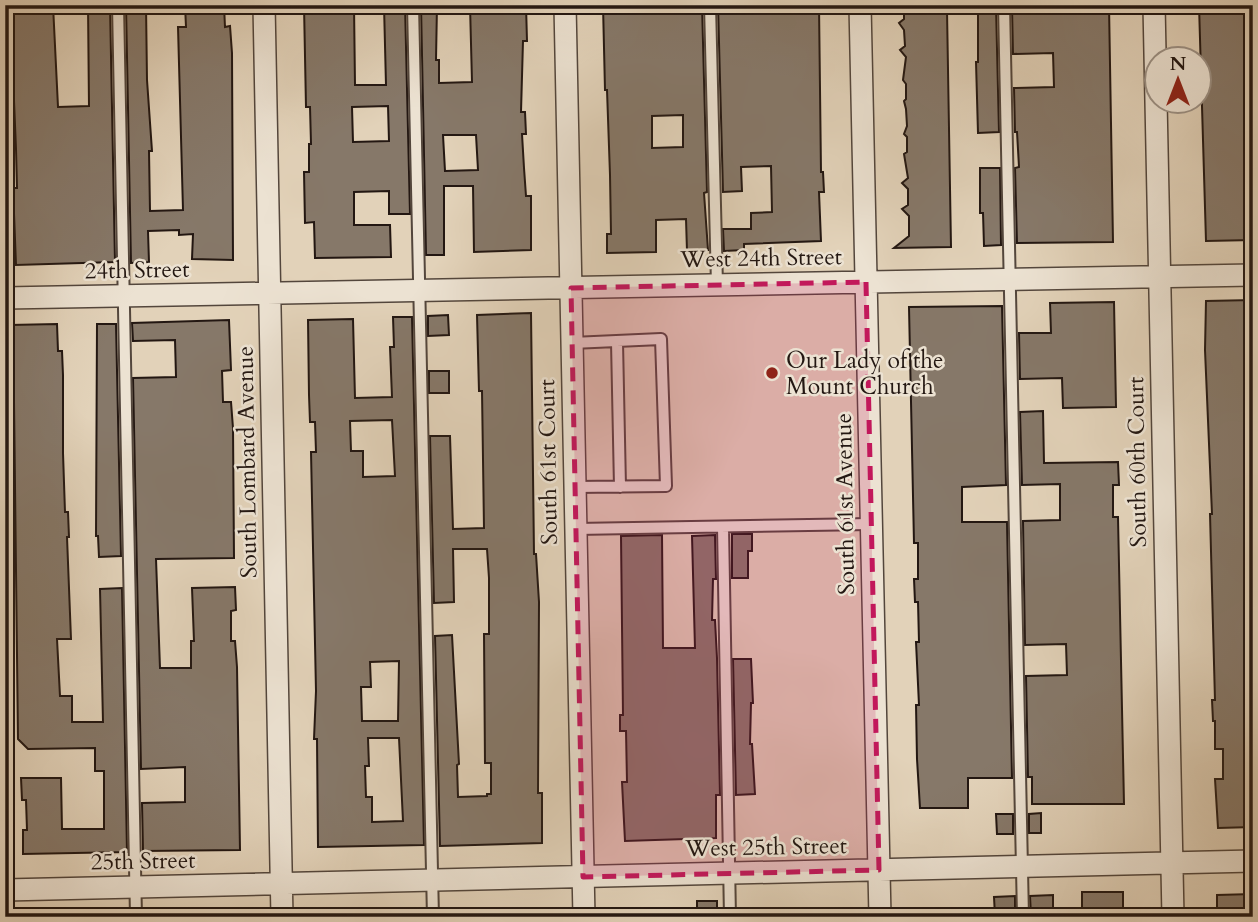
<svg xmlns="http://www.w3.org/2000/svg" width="1258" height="922" viewBox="0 0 1258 922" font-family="Cardo,serif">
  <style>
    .building { fill: #867869; stroke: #231712; stroke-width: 2; fill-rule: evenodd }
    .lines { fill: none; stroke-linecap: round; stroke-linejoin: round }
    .service-casing { stroke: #53463c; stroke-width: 14 }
    .minor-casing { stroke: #53463c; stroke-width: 24 }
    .service { stroke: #ece2d2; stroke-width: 10 }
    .minor { stroke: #ece2d2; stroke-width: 21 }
    .marked { fill: #c2185b; fill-opacity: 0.2; stroke: #c2185b; stroke-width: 5; stroke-dasharray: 14 9; stroke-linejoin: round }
    .poi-dot { fill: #8f2418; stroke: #ece2d2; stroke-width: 2.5 }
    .labels { text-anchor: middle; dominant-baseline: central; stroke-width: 5; stroke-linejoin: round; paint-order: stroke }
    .street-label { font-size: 23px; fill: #231712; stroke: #ece2d2 }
    .poi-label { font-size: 23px; fill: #231712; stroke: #ece2d2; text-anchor: start }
  </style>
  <rect width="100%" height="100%" fill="#e2d2b9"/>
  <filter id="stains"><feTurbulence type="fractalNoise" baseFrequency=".00286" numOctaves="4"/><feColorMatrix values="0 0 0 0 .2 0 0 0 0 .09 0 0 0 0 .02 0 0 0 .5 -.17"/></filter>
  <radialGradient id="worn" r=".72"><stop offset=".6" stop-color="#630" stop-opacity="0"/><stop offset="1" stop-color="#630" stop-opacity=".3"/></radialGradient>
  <!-- building -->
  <path class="building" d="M10 5H53L58 107 89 106 88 5H110L115 262 16 265 13 188H17L16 149Z
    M126 5H146L147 80 152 151H149L150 211 183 210 178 27H186L185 5H224L225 27 230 26 232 53 233 260 192 259 193 234 179 235V230L148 231 149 262 131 263Z
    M304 5H354L355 85H386L384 5H405L410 214H389V191L354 192V225H390L391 257 315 258 314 222 305 223 304 172H309V144H311L310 107H306ZM388 106 389 141 353 142 352 107Z
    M421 5H437L436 60H439V83L472 82 470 5H526L527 41H523L521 112H525L526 134H522L524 168 526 196H531V250L474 252 473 186H444V255H426ZM443 135H476L478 170 445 171Z
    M603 5H702L707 192 704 193 708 250 687 251 686 219 656 220V252L607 253V234H611L610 175 607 90H605ZM683 115V147L652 148V116Z
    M718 5H819L821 172H823L824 192H819L821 241 744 244V250L724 251 723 229H751V213L772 212 771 166 741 167 742 191 723 192Z
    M1109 5 1113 242 1017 243 1015 168 1019 167 1017 132H1015L1014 88 1054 87 1053 53 1013 54 1012 7Z
    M1199 5H1253V240L1206 241Z
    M996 7 999 132 978 133 976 62H978V8Z
    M947 10 951 247 894 248 909 236V216L902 209 908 205V189L902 183 908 178 904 154 907 152V137L904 134 907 126 906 109 904 101 906 99V84L903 80 906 57 900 50 905 46 904 30 899 23 904 19V11Z
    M980 168H1000L1001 245 984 246 983 213H980Z
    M1253 300V827L1218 828 1215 779H1223V749H1215V721H1213L1212 700H1215L1210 514H1212L1205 350 1206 301Z
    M1114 302 1116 407 1063 408 1062 378 1020 379 1019 333H1051L1050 303Z
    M1002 306 1006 485 962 487V522H1007L1012 778H968V808H920L917 759 916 705H919L916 642H919L918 602H915L914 579H918V543H914L909 307Z
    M531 313 534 554H536L539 602 538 793H542V843L440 846 435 636 452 635 459 764 457 765 458 797 487 796V794H491V763H485L484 634H489V578L487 549H453L454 602 434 603 430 436H450L453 529 484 528 482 391H479L477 315Z
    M448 315 449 335 428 336V316Z
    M393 317H412L424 845 318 847 317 739H314L316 691 311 452H316L315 422H310L309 395 308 320 353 319 355 398 392 397 390 347H394ZM392 420 395 476 363 477V451H351L350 421ZM399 661 398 721H362L361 687H371L370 662ZM368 738H399L403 821 372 822V797H366L365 766H369Z
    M229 320 231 370 222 371 223 402H231L233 428 234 558 156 559 160 668H191V641H194L192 588 235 587 236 610 231 611V641H235L237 667 240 850 143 851 142 803 185 802V767L141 769 133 378 176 377 175 340 133 341 132 323Z
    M57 324 58 351H62L63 375V453L65 512H68L69 537H67L71 639H57L60 696H72V722H103L100 589 122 588 127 852 23 854V830H27L26 800H22L21 778H61L62 829H104V771H95V748L28 749 18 739 14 402 10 325Z
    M97 324H116L121 556 99 557 98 536H96Z
    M429 371H449V393H429Z
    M1043 411 1044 463 1118 462 1119 485H1113V517H1118L1124 804H1032V777H1028L1026 676 1067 675 1066 644 1025 645 1023 521 1060 520V484L1022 485 1020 412Z
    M732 534H752V551H748V578H732Z
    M662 535 663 648H695L692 536 715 535 716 579H713L712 620H715L717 658 720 795H716V838L625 841 622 782H627L626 731H620V715H623L621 536Z
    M733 659H751L753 703H751L750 744H752L755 794 736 795Z
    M1041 813V833H1029V814Z
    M996 814H1013V834H997Z
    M1082 892H1123V917H1082Z
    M1253 894V917H1217V895Z
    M1053 895V915H1031L1030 896Z
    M1015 896V916H995L994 897Z
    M697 901H717V917H697Z"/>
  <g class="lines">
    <defs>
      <path id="service" d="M118 5 136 917
        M413 5 433 917
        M710 5 717 285
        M1004 5 1023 917
        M617 342 620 487
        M572 343 661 339 666 486 575 487
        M723 527 730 917
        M576 529 871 524"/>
      <path id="minor" d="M264 5 282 917
        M565 5 584 917
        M860 5 880 917
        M1154 5 1173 917
        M5 298 1253 275
        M5 890 1253 861"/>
    </defs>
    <!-- service casing -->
    <use href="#service" class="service-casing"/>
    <!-- minor casing -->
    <use href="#minor" class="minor-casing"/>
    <!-- service -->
    <use href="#service" class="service"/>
    <!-- minor -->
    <use href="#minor" class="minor"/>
  </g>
  <!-- marked area -->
  <path class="marked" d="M866 282 879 870 583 877 571 288Z"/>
  <!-- markers -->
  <circle class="poi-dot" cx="772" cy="373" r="7"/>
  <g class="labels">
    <!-- street labels -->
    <g class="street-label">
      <text transform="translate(761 258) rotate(-1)">West 24th Street</text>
      <text transform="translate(137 270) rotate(-1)">24th Street</text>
      <text transform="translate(247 462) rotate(-91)">South Lombard Avenue</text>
      <text transform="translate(548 462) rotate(-91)">South 61st Court</text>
      <text transform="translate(1137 462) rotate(-91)">South 60th Court</text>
      <text transform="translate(845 504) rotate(-91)">South 61st Avenue</text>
      <text transform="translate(766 847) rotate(-1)">West 25th Street</text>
      <text transform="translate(143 861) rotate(-1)">25th Street</text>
    </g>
    <!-- poi labels -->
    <g class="poi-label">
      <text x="786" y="360">Our Lady of the<tspan x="786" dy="26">Mount Church</tspan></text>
    </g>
  </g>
  <!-- margin -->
  <rect width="1258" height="922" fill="none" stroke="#e2d2b9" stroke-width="28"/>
  <rect x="7" y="7" width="1244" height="908" fill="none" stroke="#231712" stroke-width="3.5"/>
  <rect x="14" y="14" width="1230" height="894" fill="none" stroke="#231712" stroke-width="2"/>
  <!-- north arrow -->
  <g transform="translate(1178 80)"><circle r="33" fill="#ece2d2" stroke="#9c9185" stroke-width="2"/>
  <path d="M0-5L12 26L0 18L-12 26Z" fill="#8f2418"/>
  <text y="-10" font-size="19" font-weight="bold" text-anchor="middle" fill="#231712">N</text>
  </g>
  <rect width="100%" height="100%" filter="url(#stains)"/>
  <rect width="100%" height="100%" fill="url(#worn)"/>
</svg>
